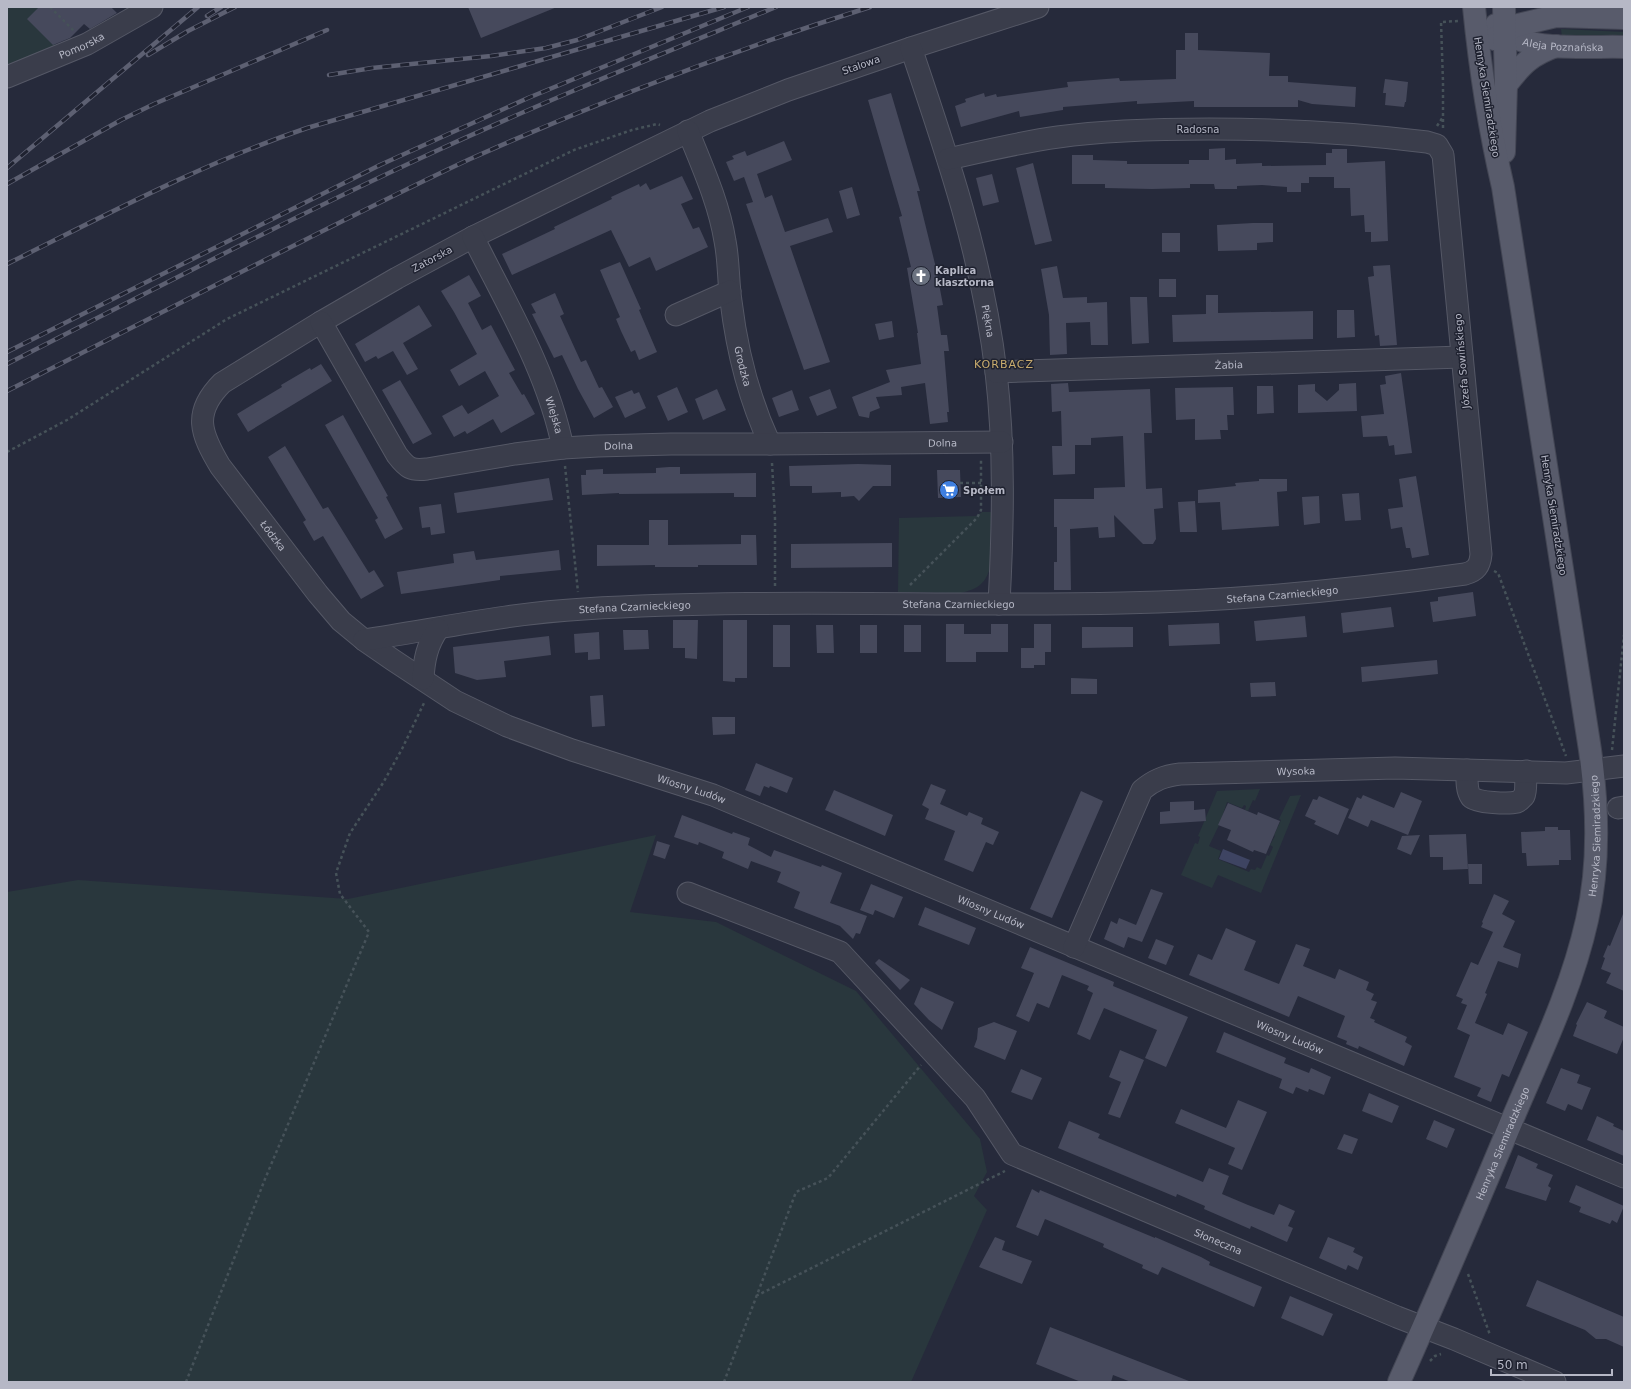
<svg xmlns="http://www.w3.org/2000/svg" width="1631" height="1389" viewBox="0 0 1631 1389" font-family="'DejaVu Sans',sans-serif">
  <style>
    .green { fill: #29373d }
    .water { fill: #3e4462 }
    .building { fill: #46495c }
    .lines { fill: none; stroke-linecap: round; stroke-linejoin: round }
    .minor-casing { stroke: #555866; stroke-width: 23 }
    .major-casing { stroke: #434654; stroke-width: 24 }
    .path { stroke: #465259; stroke-width: 2.5; stroke-dasharray: 3 3; stroke-linecap: butt }
    .minor { stroke: #3a3d4b; stroke-width: 21 }
    .major { stroke: #585b6b; stroke-width: 22 }
    .rail-casing { stroke: #5d6072; stroke-width: 4.5 }
    .rail { stroke: #1f2230; stroke-width: 3; stroke-dasharray: 9; stroke-linecap: butt }
    .labels { text-anchor: middle; dominant-baseline: central; stroke-width: 3; stroke-linejoin: round; paint-order: stroke }
    .street-label { font-size: 10px; fill: #b6b8c6; stroke: #1f2230 }
    .poi-label { font-size: 10px; font-weight: bold; fill: #b6b8c6; stroke: #1f2230; text-anchor: start }
    .neighbourhood-label { font-size: 11px; letter-spacing: 1px; fill: #c9ac6e; stroke: #1f2230 }
  </style>
  <rect width="100%" height="100%" fill="#262a3b"/>
  <!-- green -->
  <path class="green" d="M7 7H39L38 8 58 50 7 67Z
    M1561 29 1624 32V38L1562 37Z
    M982 512H992C992 532 997 570 981 584 976 589 968 591 961 593L898 592 899 518 976 516Z
    M1260 789 1255 801 1253 800 1248 811 1245 810 1246 806 1244 805 1242 808 1227 802 1220 823 1209 846 1221 851 1218 859 1249 872 1251 869 1255 870 1257 867 1261 869 1267 855 1269 856 1273 847 1270 845 1275 836 1274 835 1281 820 1279 819 1290 796 1301 795 1261 893 1218 875 1212 888 1181 875 1195 843 1198 844 1200 837 1198 836 1217 791Z
    M656 835 630 912 716 922 856 991 980 1139 987 1172 974 1196 987 1210 911 1382H7V892L78 880 348 899Z"/>
  <!-- water -->
  <path class="water" d="M1223 849 1250 860 1246 869 1219 859Z"/>
  <!-- building -->
  <path class="building" d="M39 7H111L117 13 90 29 84 24 70 38 53 45 27 19Z
    M468 7H557L481 38Z
    M1185 33H1198V50L1270 53 1269 76H1288V82L1356 87 1355 107 1312 104 1298 100V107H1194V101L1137 104V101L1063 107V110L1020 117 1019 111 961 127 955 106 966 102 965 99 984 93 985 97 996 94 997 97 1068 87 1067 82 1119 78 1120 81 1176 79V50H1185Z
    M1385 79 1408 82 1406 102H1405L1404 107 1385 105 1386 93H1383Z
    M891 93 920 191H917L936 268 943 305 937 306 941 335H947L949 351H944L949 412H947L948 422 930 424 925 383 901 387 902 395 876 397 880 408 870 412 869 418 859 416 852 397 890 382 886 370 921 364 917 333H918L907 268 911 267 899 217 902 216 868 100Z
    M784 141 792 160 757 174 765 198 772 195 785 232 828 218 833 232 790 246 830 362 804 370 746 204 753 202 744 177 734 181 726 162 734 159 732 156 745 151 747 156Z
    M1225 148V160L1236 159V164L1262 163V166L1326 165V153H1332V149H1347V163L1385 161 1388 241 1371 242V232H1365L1364 215 1351 216 1350 188H1334V177H1309V183H1301V192H1287V187L1262 185 1237 186V189H1215L1214 184H1190V188L1152 189 1105 188V184H1072V155H1093V160L1127 161V164H1189V160H1209V149Z
    M1033 163 1052 241 1035 245 1016 168Z
    M992 174 999 202 983 206 976 178Z
    M682 176 693 199 681 204 693 229 699 227 708 247 656 271 650 257 629 267 611 230 512 275 502 254 555 229 554 227 612 199 611 197 639 184 640 187 646 183 650 190Z
    M852 187 860 215 847 219 839 191Z
    M1253 223H1273V242L1257 243V250L1218 251 1217 225Z
    M1162 233H1180V252H1162Z
    M620 262 641 309 639 310 657 352 639 360 635 350 631 352 621 331 616 319 620 317 600 270Z
    M1390 265 1397 345 1380 346 1379 335 1375 336 1368 277 1374 276 1373 266Z
    M1057 266 1063 298 1087 297V303L1107 302 1108 345H1091L1090 322 1066 323 1067 354 1050 355 1049 315 1041 269Z
    M469 275 481 296 468 303 482 330 491 325 515 370 509 373 522 395 524 394 535 414 501 433 493 419 467 434 465 431 454 437 442 416 462 405 468 414 499 396 485 371 459 386 450 370 477 354 454 312 441 291Z
    M1159 279H1176V297H1159Z
    M555 293 564 314 560 316 581 362 586 360 599 388 602 387 613 407 594 418 578 389 562 355 554 358 532 314 536 313 531 304Z
    M1206 295H1218V313L1313 311V339L1173 342 1172 315 1206 314Z
    M1130 297H1147L1149 343 1132 344Z
    M419 305 432 326 403 343 418 369 407 375 393 351 378 359 376 356 365 362 355 344Z
    M1337 310H1354L1355 337 1337 338Z
    M892 321 894 337 879 340 875 324Z
    M321 364 332 381 248 432 237 414 282 387 281 385 310 368 311 370Z
    M1401 373 1412 453 1395 455 1394 445 1389 446 1387 436 1363 437 1361 416 1384 414 1380 385 1386 384 1385 376Z
    M400 380 432 434 413 444 382 390Z
    M1068 383 1069 392 1150 389 1152 433H1144L1146 489 1162 488 1163 508 1154 509 1156 539 1153 544H1143L1114 515 1115 537 1099 538 1098 527 1070 529 1071 590H1054V562H1057V527H1054V499H1094V488L1125 487 1123 436 1091 438V445H1075V474L1053 475 1052 446H1062L1061 411 1052 412 1051 384Z
    M1356 383 1357 411 1298 413V385L1315 384V391L1327 401 1339 390V384Z
    M1257 386H1273L1274 413 1257 414Z
    M677 387 688 412 668 421 657 396Z
    M1233 387 1234 415H1227L1228 430H1220L1221 439 1195 440V419L1176 420 1175 388Z
    M717 389 726 410 703 420 695 399Z
    M830 389 837 408 817 416 809 397Z
    M632 390 634 394 639 392 646 408 625 418 615 397Z
    M792 390 799 410 779 417 772 398Z
    M343 415 388 496 386 497 403 529 385 539 375 520 378 518 325 425Z
    M285 446 323 509 328 507 369 573 374 570 384 586 361 599 323 536 314 541 303 522 306 520 268 457Z
    M858 464 891 465V486H873L859 501 854 496 841 497V492L812 493V486H790L789 466Z
    M669 467H680V474L756 473V497H734V493L619 494V493L582 495 581 475H586V470L603 469V474L656 473V468Z
    M937 470H960L961 497 938 498Z
    M1416 476 1429 555 1412 558 1410 548H1406L1402 527 1391 529 1388 509 1403 507 1399 479Z
    M549 478 553 500 457 513 454 493Z
    M1259 479H1287V491L1277 492 1279 526 1222 530 1220 502 1198 503V490L1236 486 1235 483 1259 481Z
    M1359 493 1361 520 1345 521 1342 494Z
    M1319 496 1320 523 1304 525 1302 497Z
    M1195 501 1197 532H1180L1178 502Z
    M441 504 445 533 431 535 430 527 422 528 419 507Z
    M649 520H668V545L741 544V535H756L757 565H698V567H655V565L597 566V545H649Z
    M892 543V567L791 568V544Z
    M559 550 561 570 500 576V580L401 594 397 572 454 563 453 554 474 551 476 560Z
    M1473 592 1476 616 1433 622 1430 602 1438 601V597Z
    M1391 607 1394 627 1343 633 1341 613Z
    M1305 616 1307 637 1256 641 1254 621Z
    M673 620H698L697 659 685 658V648H673Z
    M723 620H747V678H735V682L723 681Z
    M1219 623 1220 644 1169 646 1168 625Z
    M946 624H964V634H991V624H1008V652H976V662H946Z
    M1034 624H1051V652H1045V665H1034V668H1021V648H1034Z
    M773 625H790V667H773Z
    M816 625H833L834 653H817Z
    M860 625H877V653H860Z
    M904 625H921V652H904Z
    M1082 627H1133V647L1082 648Z
    M623 630H648L649 649 624 650Z
    M599 632 600 659 588 660V652L575 653 574 634Z
    M549 636 551 655 504 661 506 677 477 680 455 673 453 647Z
    M1437 660 1438 674 1362 682 1361 667Z
    M1071 678 1097 679V694H1071Z
    M1275 682 1276 696 1251 697 1250 683Z
    M603 695 605 726 592 727 590 696Z
    M712 717H735V734L713 735Z
    M756 763 793 778 787 793 770 786 769 788 764 786 760 796 745 790Z
    M931 784 946 790 940 804 967 816 969 812 983 818 981 824 999 832 993 845 986 842 973 872 944 860 955 831 925 819 929 809 922 805Z
    M834 790 893 815 885 836 825 810Z
    M1081 791 1103 801 1052 918 1030 909Z
    M1401 792 1422 801 1408 835 1371 820 1368 827 1348 818 1357 797 1361 799 1363 795 1394 808Z
    M1319 796 1349 809 1338 835 1314 824 1316 821 1305 816 1313 799 1317 800Z
    M1194 801V810L1205 809 1206 821 1160 824V812L1170 811V802Z
    M1228 803 1257 815 1258 812 1280 821 1266 854 1254 850 1253 852 1227 840 1231 830 1218 825Z
    M682 815 732 834 733 832 750 838 748 845 771 857 774 850 821 867 822 865 842 873 830 903 867 916 860 934 856 933 853 939 840 926 794 908 800 892 777 882 781 872 751 861 748 869 722 858 724 852 699 842 698 845 674 837Z
    M1545 827H1558V830H1570L1571 860H1559V865L1527 866 1526 853H1522L1521 832 1545 831Z
    M1466 834 1468 869 1443 870V857H1430L1429 835Z
    M1420 835 1411 855 1397 849 1402 836Z
    M657 841 670 845 665 859 653 855Z
    M1468 864H1482V884H1469Z
    M871 884 903 897 894 918 875 910 873 915 860 910Z
    M1151 889 1163 893 1142 942 1128 937 1124 948 1104 939 1111 921 1117 924 1119 918 1136 925Z
    M1494 894 1509 901 1502 914 1515 921 1503 947 1521 954 1518 968 1498 961 1485 993 1487 994 1475 1023 1503 1035 1508 1023 1528 1032 1509 1077 1502 1074 1491 1102 1477 1096 1481 1088 1454 1077 1470 1035 1457 1029 1467 1005 1461 1003 1463 999 1456 996 1471 962 1478 965 1493 932 1481 927 1483 923 1482 922Z
    M925 907 976 928 969 945 918 925Z
    M1623 914H1624V991L1606 983 1611 973 1601 969 1605 958 1603 957 1608 945 1610 946Z
    M1226 928 1256 941 1244 970 1279 984 1296 944 1310 949 1303 966 1335 979 1339 969 1369 982 1366 990 1374 994 1371 1000 1377 1002 1370 1018 1375 1020 1374 1022 1407 1037 1405 1042 1412 1046 1404 1066 1359 1046 1358 1049 1346 1044 1347 1041 1337 1037 1345 1016 1298 996 1289 1017 1189 975 1198 954 1212 960Z
    M1156 939 1174 946 1166 965 1148 958Z
    M1030 947 1114 982 1113 986 1188 1017 1166 1067 1145 1058 1157 1030 1104 1008 1090 1040 1077 1034 1093 993 1087 990 1089 986 1062 975 1049 1008 1037 1003 1029 1022 1016 1016 1034 973 1021 968Z
    M879 959 910 980 900 990 875 963Z
    M921 987 954 1002 942 1030 929 1020 914 1004Z
    M1587 1002 1607 1011 1604 1018 1624 1027V1037L1617 1054 1573 1036 1577 1025 1576 1024Z
    M994 1022 1017 1031 1005 1060 974 1047 977 1039 978 1028Z
    M1224 1032 1286 1058 1284 1063 1309 1073 1311 1068 1331 1077 1324 1095 1309 1089 1308 1092 1296 1087 1293 1094 1279 1088 1282 1079 1216 1052Z
    M1120 1050 1144 1060 1120 1118 1108 1114 1121 1082 1109 1077Z
    M1561 1068 1580 1075 1577 1083 1591 1088 1582 1110 1568 1104 1565 1111 1546 1103Z
    M1021 1069 1042 1078 1032 1100 1011 1092Z
    M1369 1093 1399 1106 1392 1123 1362 1111Z
    M1238 1100 1267 1112 1242 1170 1228 1164 1235 1148 1175 1123 1181 1109 1226 1128Z
    M1597 1116 1614 1124 1613 1126 1624 1131V1156L1587 1140Z
    M1434 1120 1455 1129 1447 1148 1426 1139Z
    M1069 1121 1100 1134 1098 1138 1203 1182 1209 1168 1229 1176 1222 1194 1248 1205 1274 1215 1279 1204 1295 1211 1288 1226 1293 1228 1287 1242 1251 1226 1250 1229 1204 1209 1205 1206 1177 1194 1176 1197 1058 1148Z
    M1344 1134 1358 1139 1352 1154 1337 1149Z
    M1518 1155 1538 1164 1536 1168 1553 1175 1548 1186 1551 1188 1546 1201 1505 1188Z
    M1576 1185 1624 1206 1617 1223 1612 1220 1610 1224 1579 1212 1581 1207 1569 1202Z
    M1032 1189 1039 1193 1040 1190 1155 1238V1237L1201 1257 1210 1262 1209 1265 1262 1287 1254 1307 1162 1267 1158 1275 1142 1268 1143 1265 1103 1247 1104 1244 1045 1219 1038 1236 1016 1227Z
    M995 1237 1005 1241 1002 1250 1032 1261 1022 1284 979 1267Z
    M1328 1237 1355 1248 1353 1252 1363 1257 1358 1270 1348 1265 1346 1270 1319 1258Z
    M1537 1280 1624 1317V1347L1606 1339H1596L1585 1330 1526 1306Z
    M1290 1296 1333 1314 1323 1336 1281 1318Z
    M1050 1327 1189 1381V1382H1131L1113 1375 1111 1382H1081L1036 1364Z"/>
  <g class="lines">
    <defs>
      <g id="minor">
        <path id="s1" d="M1038 7 911 48 788 90 710 121 473 237 397 278 321 322 222 383C192 413 201 434 220 466L318 594 341 621 364 640 393 660 455 701 507 726 572 750 713 795 1624 1177"/>
        <path id="s2" d="M911 48C947 154 983 260 996 372 1005 449 1003 527 999 604"/>
        <path id="s3" d="M7 77 87 44 152 7"/>
        <path id="s4" d="M688 131C702 166 719 203 725 241 729 261 728 281 731 301 737 351 749 399 770 444"/>
        <path id="s5" d="M473 237C507 305 548 373 563 448"/>
        <path d="M676 315 730 291"/>
        <path id="s6" d="M321 322 397 455C407 468 411 471 427 469L515 454 563 448 598 446 671 444H770L1002 442"/>
        <path id="s7" d="M996 372 1462 357"/>
        <path id="s8" d="M364 640C437 629 510 613 584 609 763 598 943 607 1122 603 1237 601 1351 590 1465 574 1476 571 1480 566 1481 554L1443 155 1437 145 1427 142C1355 133 1282 129 1209 129 1159 129 1108 130 1058 137 1021 142 985 151 948 159"/>
        <path d="M423 679C424 660 427 645 438 629"/>
        <path d="M1467 770C1467 778 1466 790 1471 797 1477 803 1509 804 1517 802 1520 801 1522 798 1524 796 1527 790 1525 778 1526 771"/>
        <path d="M1618 808 1624 807"/>
        <path id="s9" d="M688 893 840 952 975 1098 1012 1154 1397 1317 1454 1339 1555 1382"/>
        <path id="s10" d="M1074 947 1142 790C1154 780 1164 776 1180 774L1395 768 1566 773 1624 766"/>
      </g>
      <g id="major">
        <path id="s11" d="M1496 25C1501 28 1506 33 1511 36 1538 51 1593 46 1624 47"/>
        <path d="M1494 39 1514 26 1556 16 1624 18"/>
        <path d="M1506 85C1522 64 1531 55 1556 46"/>
        <path d="M1504 152 1506 85 1504 7"/>
        <path id="s12" d="M1399 1382C1437 1297 1474 1211 1510 1125 1538 1058 1571 992 1587 920 1600 864 1598 807 1590 750L1503 187C1489 127 1480 68 1474 7"/>
      </g>
    </defs>
    <!-- minor casing -->
    <use href="#minor" class="minor-casing"/>
    <!-- major casing -->
    <use href="#major" class="major-casing"/>
    <!-- path -->
    <path class="path" d="M50 7 74 31
      M1437 126 1443 117
      M1443 128V82L1441 22 1458 21
      M7 452 67 420 227 319 574 150 632 130 657 124 660 125
      M772 463 775 518V586
      M565 466 578 592
      M960 483H981
      M1494 571 1498 573 1566 756
      M910 585 977 518 981 510V459
      M1612 750 1624 635
      M1468 1274 1490 1335
      M756 1296 1005 1171
      M1430 1361 1435 1356 1441 1354
      M186 1382 265 1179 369 932 340 894 336 873 350 833 383 783 402 749 424 703
      M724 1382 796 1192 828 1178 921 1065"/>
    <!-- minor -->
    <use href="#minor" class="minor"/>
    <!-- major -->
    <use href="#major" class="major"/>
    <defs>
      <path id="rail" d="M207 16 221 7
        M148 55 188 31 235 7
        M329 75 372 68 491 56 546 48 577 40 662 7
        M7 168 198 7
        M7 184 121 120 154 104 327 30
        M7 264C106 215 203 163 307 128L724 7
        M7 352 380 165 528 98 748 7
        M7 364C149 292 290 218 434 152 547 100 662 54 776 7
        M7 391C89 349 171 308 253 266 325 230 397 193 470 159 600 101 734 50 870 7"/>
    </defs>
    <!-- rail casing -->
    <use href="#rail" class="rail-casing"/>
    <!-- rail -->
    <use href="#rail" class="rail"/>
  </g>
  <!-- icons -->
  <defs>
    <symbol id="church-disc" viewBox="-11 -11 22 22"><circle r="9.5" fill="#6b7280" stroke="#1f2230"/><path d="M-1.2-6h2.4v3.5h3.3v2.4h-3.3V6h-2.4V-.1h-3.3v-2.4h3.3Z" fill="#fff"/></symbol>
    <symbol id="supermarket-disc" viewBox="-11 -11 22 22"><circle r="9.5" fill="#3f7fe0" stroke="#1f2230"/><path d="M-6-5.5h2.5l.6 2H6L4.5 2H-2.5L-4.4-4H-6ZM-1.5 3.2a1.3 1.3 0 1 0 .1 0ZM3 3.2a1.3 1.3 0 1 0 .1 0Z" fill="#fff"/></symbol>
  </defs>
  <g fill-rule="evenodd">
    <use href="#church-disc" x="910" y="265" width="22" height="22"/>
    <use href="#supermarket-disc" x="938" y="479" width="22" height="22"/>
  </g>
  <g class="labels">
    <!-- street labels -->
    <g class="street-label">
      <text stroke="none"><textPath href="#s11" startOffset="72">Aleja Poznańska</textPath></text>
      <text stroke="none"><textPath href="#s3" startOffset="81">Pomorska</textPath></text>
      <text transform="translate(861 65) rotate(-19)">Stalowa</text>
      <text transform="translate(1487 97) rotate(81)">Henryka Siemiradzkiego</text>
      <text x="1198" y="129">Radosna</text>
      <text transform="translate(432 259) rotate(-28)">Zatorska</text>
      <text stroke="none"><textPath href="#s2" startOffset="284">Piękna</textPath></text>
      <text transform="translate(1462 361) rotate(-95)">Józefa Sowińskiego</text>
      <text stroke="none"><textPath href="#s7" startOffset="233">Żabia</textPath></text>
      <text stroke="none"><textPath href="#s4" startOffset="243">Grodzka</textPath></text>
      <text stroke="none"><textPath href="#s5" startOffset="196">Wiejska</textPath></text>
      <text stroke="none"><textPath href="#s6" startOffset="706">Dolna</textPath></text>
      <text stroke="none"><textPath href="#s6" startOffset="382">Dolna</textPath></text>
      <text transform="translate(1554 515) rotate(81)">Henryka Siemiradzkiego</text>
      <text stroke="none"><textPath href="#s1" startOffset="1082">Łódzka</textPath></text>
      <text stroke="none"><textPath href="#s8" startOffset="921">Stefana Czarnieckiego</textPath></text>
      <text stroke="none"><textPath href="#s8" startOffset="597">Stefana Czarnieckiego</textPath></text>
      <text stroke="none"><textPath href="#s8" startOffset="273">Stefana Czarnieckiego</textPath></text>
      <text stroke="none"><textPath href="#s10" startOffset="329">Wysoka</textPath></text>
      <text stroke="none"><textPath href="#s1" startOffset="1583">Wiosny Ludów</textPath></text>
      <text stroke="none"><textPath href="#s12" startOffset="584">Henryka Siemiradzkiego</textPath></text>
      <text stroke="none"><textPath href="#s1" startOffset="1907">Wiosny Ludów</textPath></text>
      <text stroke="none"><textPath href="#s1" startOffset="2231">Wiosny Ludów</textPath></text>
      <text stroke="none"><textPath href="#s12" startOffset="260">Henryka Siemiradzkiego</textPath></text>
      <text stroke="none"><textPath href="#s9" startOffset="653">Słoneczna</textPath></text>
    </g>
    <!-- poi labels -->
    <g class="poi-label">
      <text x="935" y="270">Kaplica<tspan x="935" dy="12">klasztorna</tspan></text>
      <text x="963" y="490">Społem</text>
    </g>
    <!-- neighbourhood labels -->
    <g class="neighbourhood-label">
      <text x="1004" y="364">KORBACZ</text>
    </g>
  </g>
  <!-- border -->
  <rect width="1631" height="1389" fill="none" stroke="#b6b8c6" stroke-width="16"/>
  <!-- scale -->
  <path d="M1491 1369v6h121v-6" fill="none" stroke="#b6b8c6" stroke-width="2"/>
  <text x="1497" y="1369" font-size="12" fill="#b6b8c6" stroke="#1f2230" stroke-width="3" paint-order="stroke">50 m</text>
</svg>
